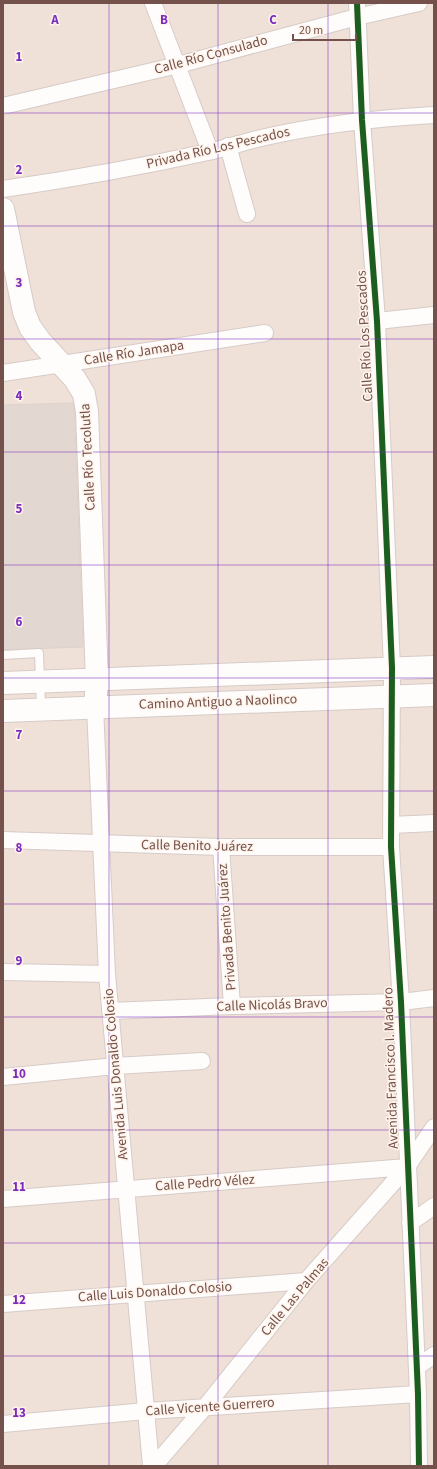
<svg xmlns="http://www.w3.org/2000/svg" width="437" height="1469" viewBox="0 0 437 1469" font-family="'Source Sans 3',sans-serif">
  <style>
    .residential { fill: #f0e1d8 }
    .building { fill: #e3d7d2; stroke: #e0d2cc }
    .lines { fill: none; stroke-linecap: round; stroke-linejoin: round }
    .lane-casing { stroke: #d6cbc7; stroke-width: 10 }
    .street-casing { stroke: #d6cbc7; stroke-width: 18 }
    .secondary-casing { stroke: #d6cbc6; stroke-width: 24 }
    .lane { stroke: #fefdfc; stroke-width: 8 }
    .street { stroke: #fefdfc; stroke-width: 16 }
    .secondary { stroke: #fefdfc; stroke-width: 22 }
    .cycleway-casing { stroke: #fff4ec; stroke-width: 8 }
    .cycleway { stroke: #1b5e20; stroke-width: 6 }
    .grid { fill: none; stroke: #7b2cbf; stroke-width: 1; stroke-opacity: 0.55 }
    .labels { text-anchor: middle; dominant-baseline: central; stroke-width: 3; stroke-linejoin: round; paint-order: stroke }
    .street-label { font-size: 14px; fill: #74524b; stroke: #fff4ec }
    .grid-label { font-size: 13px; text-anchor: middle; font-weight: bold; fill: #7b2cbf; stroke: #fff4ec; stroke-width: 3; stroke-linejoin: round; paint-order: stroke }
  </style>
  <rect width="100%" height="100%" fill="#f7f0ea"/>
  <!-- residential -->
  <path class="residential" d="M3 3H434V1466H3Z"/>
  <!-- building -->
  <path class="building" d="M74 403 83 647 3 650V405Z"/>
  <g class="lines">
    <defs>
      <path id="lane" d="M3 655 39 653 41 708"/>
      <path id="street" d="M153 3 210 151
        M357 3 362 120 377 321 392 668 391 847 401 1002 418 1394 419 1466
        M3 106 178 65 357 17 419 3
        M228 146 247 214
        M3 189C72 179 140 167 208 152 226 148 243 142 261 138 318 125 376 118 434 115
        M377 321 434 315
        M3 373 265 333
        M95 707 107 974 151 1466
        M391 825 434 823
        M3 840 221 847H391
        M221 847 232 1006
        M3 972 107 974
        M110 1011 232 1006 401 1002 434 998
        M3 1077 115 1066 202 1061
        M3 1199 407 1167
        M410 1223 434 1206
        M3 1304 306 1281
        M417 1367 434 1355
        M3 1424 146 1411 418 1394
        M154 1466 205 1407 306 1281 407 1167 434 1127"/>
      <path id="secondary" d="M3 209 24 312 30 327 40 341 75 379 84 394 87 412 97 680 95 707
        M3 683 434 667
        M3 711 434 695"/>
    </defs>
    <!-- lane casing -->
    <use href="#lane" class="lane-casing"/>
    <!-- street casing -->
    <use href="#street" class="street-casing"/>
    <!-- secondary casing -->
    <use href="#secondary" class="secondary-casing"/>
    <!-- lane -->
    <use href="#lane" class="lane"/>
    <!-- street -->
    <use href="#street" class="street"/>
    <!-- secondary -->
    <use href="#secondary" class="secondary"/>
    <defs>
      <path id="cycleway" d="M357 3 362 120 377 321 392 668 391 847 401 1002 418 1394 419 1466"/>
    </defs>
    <!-- cycleway casing -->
    <use href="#cycleway" class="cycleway-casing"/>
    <!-- cycleway -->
    <use href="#cycleway" class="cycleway"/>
  </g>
  <!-- grid -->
  <path class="grid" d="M109 3V1466M218 3V1466M328 3V1466M3 113H434M3 226H434M3 339H434M3 452H434M3 565H434M3 678H434M3 791H434M3 904H434M3 1017H434M3 1130H434M3 1243H434M3 1356H434"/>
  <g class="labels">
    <!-- street labels -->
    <g class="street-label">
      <text transform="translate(211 55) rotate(-15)">Calle Río Consulado</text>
      <text transform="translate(218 148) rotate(-13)">Privada Río Los Pescados</text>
      <text transform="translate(365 336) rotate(-93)">Calle Río Los Pescados</text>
      <text transform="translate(134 353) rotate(-9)">Calle Río Jamapa</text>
      <text transform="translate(88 457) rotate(-93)">Calle Río Tecolutla</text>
      <text transform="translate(218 702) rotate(-2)">Camino Antiguo a Naolinco</text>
      <text transform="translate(197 846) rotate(1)">Calle Benito Juárez</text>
      <text transform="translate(227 927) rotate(-94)">Privada Benito Juárez</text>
      <text transform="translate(272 1005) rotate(-2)">Calle Nicolás Bravo</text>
      <text transform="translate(391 1068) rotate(-92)">Avenida Francisco I. Madero</text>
      <text transform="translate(116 1074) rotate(-95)">Avenida Luis Donaldo Colosio</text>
      <text transform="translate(205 1183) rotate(-4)">Calle Pedro Vélez</text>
      <text transform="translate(155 1292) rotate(-4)">Calle Luis Donaldo Colosio</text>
      <text transform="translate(295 1297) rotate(-50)">Calle Las Palmas</text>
      <text transform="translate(210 1407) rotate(-4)">Calle Vicente Guerrero</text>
    </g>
  </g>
  <g class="grid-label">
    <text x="55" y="24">A</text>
    <text x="164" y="24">B</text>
    <text x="273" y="24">C</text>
    <text x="19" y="61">1</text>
    <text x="19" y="174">2</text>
    <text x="19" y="287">3</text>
    <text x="19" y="400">4</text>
    <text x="19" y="513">5</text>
    <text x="19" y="626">6</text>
    <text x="19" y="739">7</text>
    <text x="19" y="852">8</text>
    <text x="19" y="965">9</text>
    <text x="19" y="1078">10</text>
    <text x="19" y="1191">11</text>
    <text x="19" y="1304">12</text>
    <text x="19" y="1417">13</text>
  </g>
  <!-- border -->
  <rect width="437" height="1469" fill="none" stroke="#74524b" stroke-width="8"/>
  <!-- scale -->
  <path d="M293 34v6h63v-6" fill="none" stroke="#74524b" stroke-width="2"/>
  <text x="299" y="34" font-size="12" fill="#74524b" stroke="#fff4ec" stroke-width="3" paint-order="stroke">20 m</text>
</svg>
